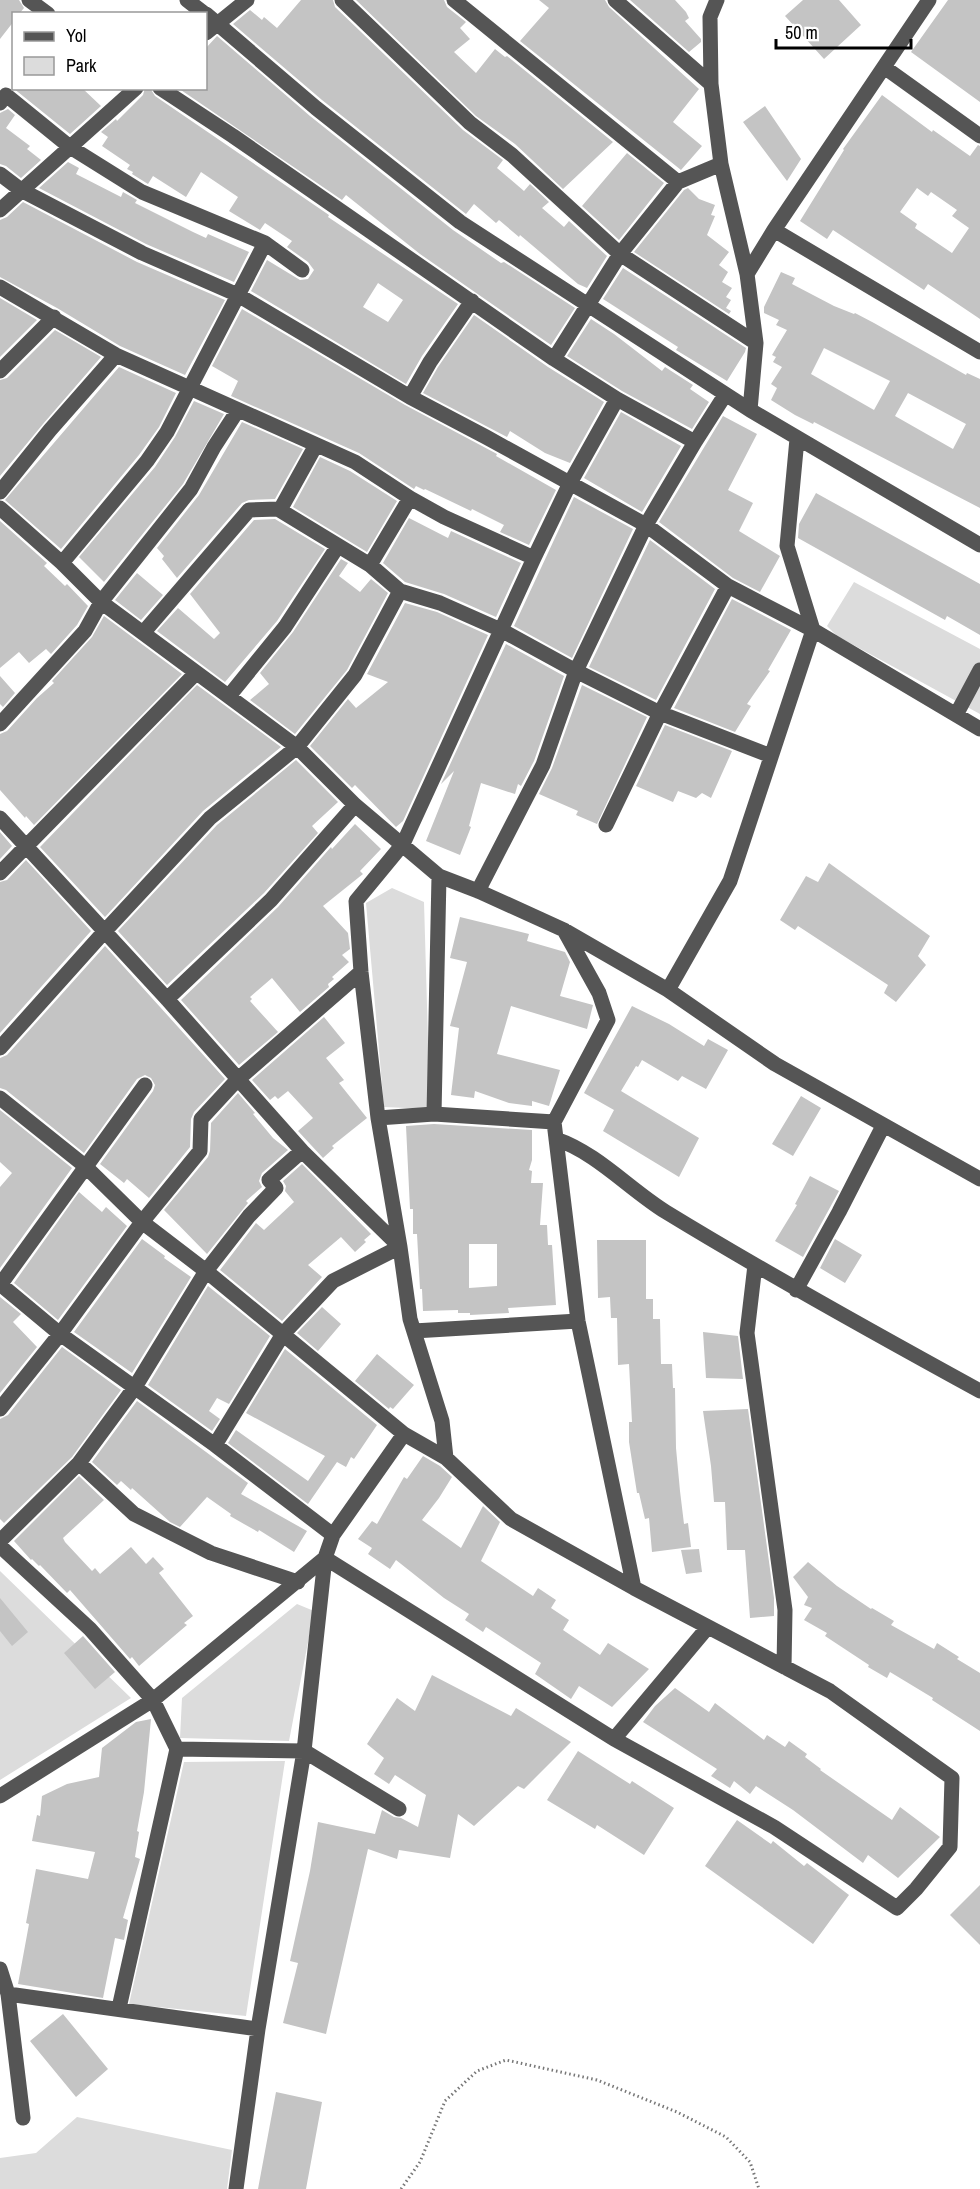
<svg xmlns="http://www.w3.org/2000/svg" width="980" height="2189" viewBox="0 0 980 2189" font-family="'Archivo Narrow',sans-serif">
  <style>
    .green { fill: #dcdcdc }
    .building { fill: #c4c4c4; fill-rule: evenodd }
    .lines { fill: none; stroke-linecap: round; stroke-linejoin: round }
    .path { stroke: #777; stroke-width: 3; stroke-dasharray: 1.5 3; stroke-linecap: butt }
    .minor { stroke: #555; stroke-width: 15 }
  </style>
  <rect width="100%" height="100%" fill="#fff"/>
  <!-- green -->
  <path class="green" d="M854 582 980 649V714L837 636 827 626Z
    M392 888 424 902 430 1109 384 1107 366 903Z
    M0 1571 131 1698 0 1780Z
    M297 1604 314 1611 289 1741 180 1738 182 1698Z
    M285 1761 246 2016 129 2004 184 1762Z
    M77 2117 232 2150 227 2189H0V2158L36 2153Z"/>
  <!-- building -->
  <path class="building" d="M0 0H19L24 8 19 14H14V21L0 39Z
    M301 0H333L335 7 463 130 503 160 497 168 524 191 530 184 549 202 542 208 564 227 569 221 607 256 587 288 578 284 520 235 519 237 499 220 496 223 474 204 466 214 322 100 233 24 250 10 262 20 264 17 277 28Z
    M356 0H444L447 7 466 22 460 28 470 39 454 52 476 73 495 49 505 57 507 56 613 142 563 189 515 144 476 116Z
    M539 0H605L609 7 699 89 673 122 702 146 681 170 520 41 549 8Z
    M630 0H675L686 12 689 18 685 21 701 39V42L689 52Z
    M803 0H839L861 25 824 59 785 16Z
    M948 0H980V102L911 52Z
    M217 36 310 116 453 230 501 263 504 262 575 308 551 345 420 254 346 195 342 200 178 88H206V48Z
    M13 88H82L101 106 70 134Z
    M145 88H150L155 96 329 215 328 217 458 304 422 356 406 384 251 291 267 260 300 280 308 279 314 270 308 262 287 247 292 241 265 223 260 230 229 211 238 197 201 172 186 197 153 176 148 184 132 174 133 172 127 169 130 165 102 146 108 137 101 132 116 119 117 121 143 95ZM378 283 403 300 388 322 363 307Z
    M882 95 932 132 933 130 970 156 978 145 980 146V319L928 284 924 290 833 230 827 239 800 221 844 150 843 149ZM917 188 928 196 931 192 957 210 952 216 969 228 952 253 915 228 917 224 900 212Z
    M765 106 801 159 787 181 743 122Z
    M8 109 15 115 6 128 30 146 27 149 41 160 21 178 6 166 0 164V113Z
    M627 153 664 183 619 240 582 206Z
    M68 162 79 168 76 174 121 197 123 192 137 200 135 203 193 232 206 238 208 234 249 252 234 282 146 244 39 188Z
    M688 188 699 199 715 205 711 215 715 216 707 235 729 252 719 265 728 272 722 282 732 288 726 297 731 300 726 308 731 311 729 314 634 252 684 190Z
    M23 202 137 262 225 300 185 375 120 346 57 308 0 277V220L7 217Z
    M623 268 746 348 745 352 727 381 676 350 678 347 603 299Z
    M781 272 795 278 792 284 834 306 854 314 855 313 874 323 966 375 967 373 980 379V508L814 422 813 424 795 415 771 400 777 388 771 384 782 367 773 362 776 357 772 355 787 330 776 325 779 320 764 313V307ZM824 348 890 381 874 410 811 374ZM908 393 966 424 953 449 895 416Z
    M0 298 37 320 0 357Z
    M242 309 405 405 497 454 496 456 556 490 529 545 500 532 504 525 472 509 471 511 425 489 424 490 416 486 414 489 359 453 231 396 238 381 212 366Z
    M474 315 548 367 604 402 570 463 545 453 510 431 507 437 423 393 438 367Z
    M591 319 614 334 662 371 665 367 693 385 690 389 709 402 692 429 622 391 567 356Z
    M55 330 101 357 43 424 0 476V380L7 378Z
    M119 367 176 393 159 427 139 455 61 549 5 500Z
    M194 401 224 414 183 484 104 582 79 557 155 467 175 437Z
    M621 412 681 446 642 512 584 478Z
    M723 416 757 434 728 490 753 503 739 531 780 556 760 592 733 578 659 522Z
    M242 422 303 449 275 499 249 500 242 503 177 578 162 559 164 556 157 548 199 495Z
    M320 457 350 471 397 501 367 552 293 507Z
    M816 493 980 584V635L947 616 945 620 798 538 799 524Z
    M574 497 633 529 572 658 514 626Z
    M409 518 448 538 451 531 521 563 496 617 444 594 405 582 383 563Z
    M275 519 325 549 277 621 225 682 157 631 178 608 214 639 220 633 190 594 254 520Z
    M0 521 47 563 44 566 65 586 67 584 88 606 77 625 51 654 46 649 29 663 19 652 0 668Z
    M650 540 715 589 656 700 589 667Z
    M341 559 348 563 339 576 360 592 371 579 388 593 347 670 295 734 250 700 269 684 260 673 293 632Z
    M137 573 163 595 141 620 115 600Z
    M732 599 791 630 768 670 770 671 747 704 751 706 735 732 674 708Z
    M405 603 437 612 488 635 403 821 396 827 355 785 352 788 310 746 348 699 356 708 388 682 367 674Z
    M104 616 182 674 34 825 26 816 25 818 0 790V734L7 731 37 698 54 683 52 681 92 637Z
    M506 644 564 676 534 761 521 786 518 784 515 794 481 783 469 826 471 827 460 855 426 841 454 771 441 784Z
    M0 676 15 693 3 707 0 704Z
    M197 685 281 747 203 811 105 917 40 847Z
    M582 685 647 717 597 824 576 815 578 811 539 794 552 768Z
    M665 725 732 751 711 798 702 793 696 798 678 791 673 802 636 786Z
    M296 760 338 802 312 826 318 833 264 893 167 985 118 931 217 825Z
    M355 824 381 849 360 871 363 874 323 906 348 933 350 949 342 955 349 962 332 977 334 979 328 984 329 987 300 1012 272 978 250 997 252 999 250 1001 278 1032 239 1065 181 1000 278 907 331 847 332 849Z
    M0 832 12 846 0 859Z
    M26 860 91 931 0 1033V882L7 880Z
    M829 863 930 936 918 956 926 965 896 1002 884 993 888 985 798 926 795 930 780 920 806 876 818 882Z
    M460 917 529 934 527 941 565 952 570 962 560 996 593 1005 587 1029 511 1006 497 1054 560 1070 549 1106 532 1101V1106L509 1103 475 1091 474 1098 451 1095 459 1028 450 1026 467 962 450 958Z
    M105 946 225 1079 194 1112 191 1119 190 1147 149 1198 127 1179 124 1183 100 1164 153 1091 155 1085 151 1078 145 1075 137 1079 84 1153 6 1090 0 1088V1058L7 1055Z
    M632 1006 669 1024 704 1046 708 1039 728 1050 706 1089 682 1076 678 1081 642 1060 638 1067 636 1066 621 1091 699 1138 679 1177 603 1131 614 1110 584 1093Z
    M324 1017 345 1043 326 1058 344 1080 339 1083 367 1118 332 1146 334 1148 323 1158 298 1131 313 1118 288 1091 278 1099 275 1096 270 1100 252 1080Z
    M238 1093 255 1113 253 1114 273 1138 288 1150 262 1173 259 1181 262 1187 246 1201 248 1203 207 1254 164 1210 208 1157 210 1151 211 1123Z
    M801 1096 821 1108 793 1156 772 1144Z
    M0 1110 72 1168 0 1268V1187L12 1173 0 1162Z
    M434 1124 532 1130V1160L529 1170 532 1171 531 1183H543L540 1225H547L548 1245H552L556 1305 508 1308 509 1313 470 1315V1313H458V1310L423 1311 422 1289H420L417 1234H413V1209H410L406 1126ZM469 1244H497V1286L469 1288Z
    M302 1164 371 1234 364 1240 366 1242 355 1252 341 1237 308 1265 322 1277 282 1321 220 1270 256 1223 264 1230 294 1202 285 1191 286 1186 283 1181Z
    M810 1176 839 1191 803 1257 775 1241 797 1205 795 1204Z
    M79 1192 102 1212 106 1207 127 1226 58 1320 14 1283Z
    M142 1239 165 1256 164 1258 191 1277 132 1373 74 1332Z
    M835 1239 862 1255 845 1283 820 1268Z
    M597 1240H646V1299H653V1319H660L661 1364H672L673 1388H675L676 1448 680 1491 684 1524 688 1523 691 1547 652 1552 649 1518 645 1519 639 1493H637L629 1442V1422H632L629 1364 618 1365 617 1318H611L610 1297 598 1298Z
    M208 1286 270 1336 229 1404 217 1398 209 1411 220 1419 212 1431 148 1385Z
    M0 1297 21 1314 13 1322 37 1347 0 1393Z
    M322 1307 341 1324 318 1351 297 1333Z
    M703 1332 738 1336 743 1379 706 1378Z
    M62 1347 121 1390 72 1457 4 1523 0 1519V1419L8 1415Z
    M285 1349 377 1425 354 1459 351 1457 346 1467 337 1462 308 1504 228 1443 236 1430 308 1481 325 1456 246 1413Z
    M377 1354 414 1385 393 1409 390 1407 389 1409 355 1381Z
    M137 1401 248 1483 241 1494 307 1531 294 1552 259 1530 258 1532 230 1516 231 1514 207 1497 180 1527 170 1522 132 1488 131 1490 121 1481 117 1485 92 1462Z
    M748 1409 774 1598V1616L750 1618 745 1550H727L725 1502H714L711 1466 703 1411Z
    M423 1456 440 1466 452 1477 439 1498 422 1520 461 1548 483 1506 500 1522 481 1561 533 1596 538 1588 556 1600 551 1608 569 1620 563 1630 600 1655 608 1643 649 1669 612 1707 579 1686 571 1699 535 1674 541 1663 486 1627 483 1632 465 1620 469 1614 444 1598 396 1560 390 1569 368 1554 372 1548 358 1539 372 1521 377 1524 404 1477 407 1479Z
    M79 1476 104 1500 63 1538 65 1542 92 1571 95 1568 100 1574 131 1547 146 1564 153 1557 164 1569 159 1573 193 1616 184 1623 187 1625 139 1666 132 1657 130 1659 70 1590 67 1593 40 1565 39 1566 32 1559 31 1560 14 1541Z
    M699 1549 702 1572 686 1574 681 1550Z
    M808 1562 837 1586 871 1609 872 1608 894 1621 891 1625 934 1649 937 1643 959 1657 957 1659 980 1673V1731L932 1700 933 1698 890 1672 887 1678 868 1667 869 1665 825 1636 827 1633 804 1620 812 1608 804 1605 808 1597 793 1577Z
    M0 1598 28 1632 12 1646 0 1631Z
    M83 1636 115 1672 95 1689 64 1653Z
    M432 1675 511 1716 516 1708 571 1742 524 1789 518 1786 474 1826 458 1814 450 1858 399 1850 397 1859 368 1849 326 2034 283 2023 298 1963 290 1961 310 1871 318 1822 375 1834 382 1810 394 1817 401 1818 418 1827 426 1795 395 1775 389 1784 374 1774 384 1758 367 1744 397 1698 415 1711Z
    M675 1688 709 1712 715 1703 764 1740 767 1735 785 1747 789 1741 807 1754 805 1757 821 1769 820 1770 892 1820 900 1807 940 1837 898 1878 868 1855 863 1863 793 1810 756 1786 750 1794 734 1781 730 1788 711 1776 717 1769 643 1722 655 1706Z
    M151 1719 144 1792 137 1831 139 1832 135 1857 140 1859 123 1918 128 1920 124 1940 115 1938 103 1998 18 1984 29 1924 26 1923 36 1869 88 1879 95 1852 32 1841 37 1815 40 1816 42 1796 67 1784 99 1777 102 1748 136 1722Z
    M578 1751 630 1784 632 1781 674 1808 644 1855 597 1825 595 1829 547 1800Z
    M737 1820 771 1844 773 1841 804 1866 807 1863 849 1895 813 1944 705 1866Z
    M980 1885V1945L950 1915Z
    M63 2014 108 2069 76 2097 30 2041Z
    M276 2092 322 2102 306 2189H258Z"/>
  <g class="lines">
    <!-- path -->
    <path class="path" d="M401 2189 420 2162 445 2101 477 2071 506 2060 597 2080 677 2112 726 2137 750 2162 759 2189"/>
    <!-- minor -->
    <path class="minor" d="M29 0 48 14
      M187 0 205 14
      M342 0 470 123 512 155 620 254 756 343
      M454 0 678 182
      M615 0 711 84
      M717 0 710 17 711 84 721 164 747 274 756 343 750 410
      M206 14 316 108 460 222 750 410 980 545
      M206 33 247 0
      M884 67 980 136
      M160 88 233 136 554 359 617 399 695 442
      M0 103 6 95 70 147 142 192 265 243 167 432 147 461 62 563
      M0 174 21 190 142 253 238 295 410 397 486 437 646 525 728 586 813 630 980 729
      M0 210 136 88
      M774 230 980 352
      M265 243 302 270
      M747 274 774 230 929 0
      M0 287 116 355 355 462 410 498 444 517 534 558
      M554 359 620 254 678 182 721 164
      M0 371 54 317
      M410 397 430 362 472 301
      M0 492 50 430 116 355
      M0 508 62 563 101 602 297 747 355 805 439 876 478 891 564 930 668 990 775 1064 980 1179
      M280 510 316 445
      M370 565 410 498
      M143 633 249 510 278 509 370 565 400 591 440 603 501 630 576 671 660 713 771 756
      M229 696 285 627 338 546
      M956 715 980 670
      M0 724 85 631 101 602 191 489 214 447 238 410
      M0 818 167 999 302 1151 400 1247 333 1281 283 1334 215 1445
      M606 825 660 713 728 586
      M0 873 196 673
      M478 891 543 765 576 671 646 525 695 442 725 395
      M564 930 599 993 608 1020 554 1122 578 1321 634 1588
      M668 990 730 881 813 630 787 546 797 439
      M167 999 271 900 355 805
      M0 1048 104 932 210 818 297 747 355 675 400 591
      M0 1098 85 1166 142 1222 206 1271 404 1434 446 1458 511 1519 634 1588 830 1691 952 1778 950 1847 916 1889 897 1908 774 1827 614 1739 325 1558 153 1700 0 1796
      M434 1114 439 876
      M378 1118 434 1114 554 1122
      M556 1139C597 1153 629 1189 666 1212 769 1275 874 1333 980 1391
      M755 1265 747 1333 785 1610 784 1667
      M0 1284 60 1334 215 1445 333 1535
      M0 1285 145 1085
      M796 1290 839 1212 883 1126
      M414 1331 578 1321
      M0 1409 60 1334 142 1222 200 1151 201 1119 237 1080 361 972
      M446 1458 442 1421 410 1319 400 1247 378 1118 361 972 356 901 403 844 534 558 570 483 617 399
      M79 1463 134 1514 211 1553 298 1582
      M0 1541 79 1463 135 1387 206 1271 249 1216 276 1188 269 1180 302 1151
      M0 1546 90 1629 153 1700 177 1749 119 2008
      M614 1739 708 1627
      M177 1749 304 1751 399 1809
      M0 1969 8 1994 258 2029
      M8 1994 23 2118
      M236 2189 258 2029 304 1751 325 1558 333 1535 404 1434"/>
  </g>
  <!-- legend -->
  <rect x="12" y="12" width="195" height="78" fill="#ffffff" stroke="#999999" stroke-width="1.5"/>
  <rect x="24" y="32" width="30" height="9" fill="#555555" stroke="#999999" stroke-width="1.5"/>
  <text x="66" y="42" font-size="18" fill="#000000">Yol</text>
  <rect x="24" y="57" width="30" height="18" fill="#dcdcdc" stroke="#999999" stroke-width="1.5"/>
  <text x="66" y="72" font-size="18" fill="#000000">Park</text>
  <!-- scale -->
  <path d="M776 39v9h135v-9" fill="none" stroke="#000000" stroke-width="3"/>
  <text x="785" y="39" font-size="18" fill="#000000" stroke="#ffffff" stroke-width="4.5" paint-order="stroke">50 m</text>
</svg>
